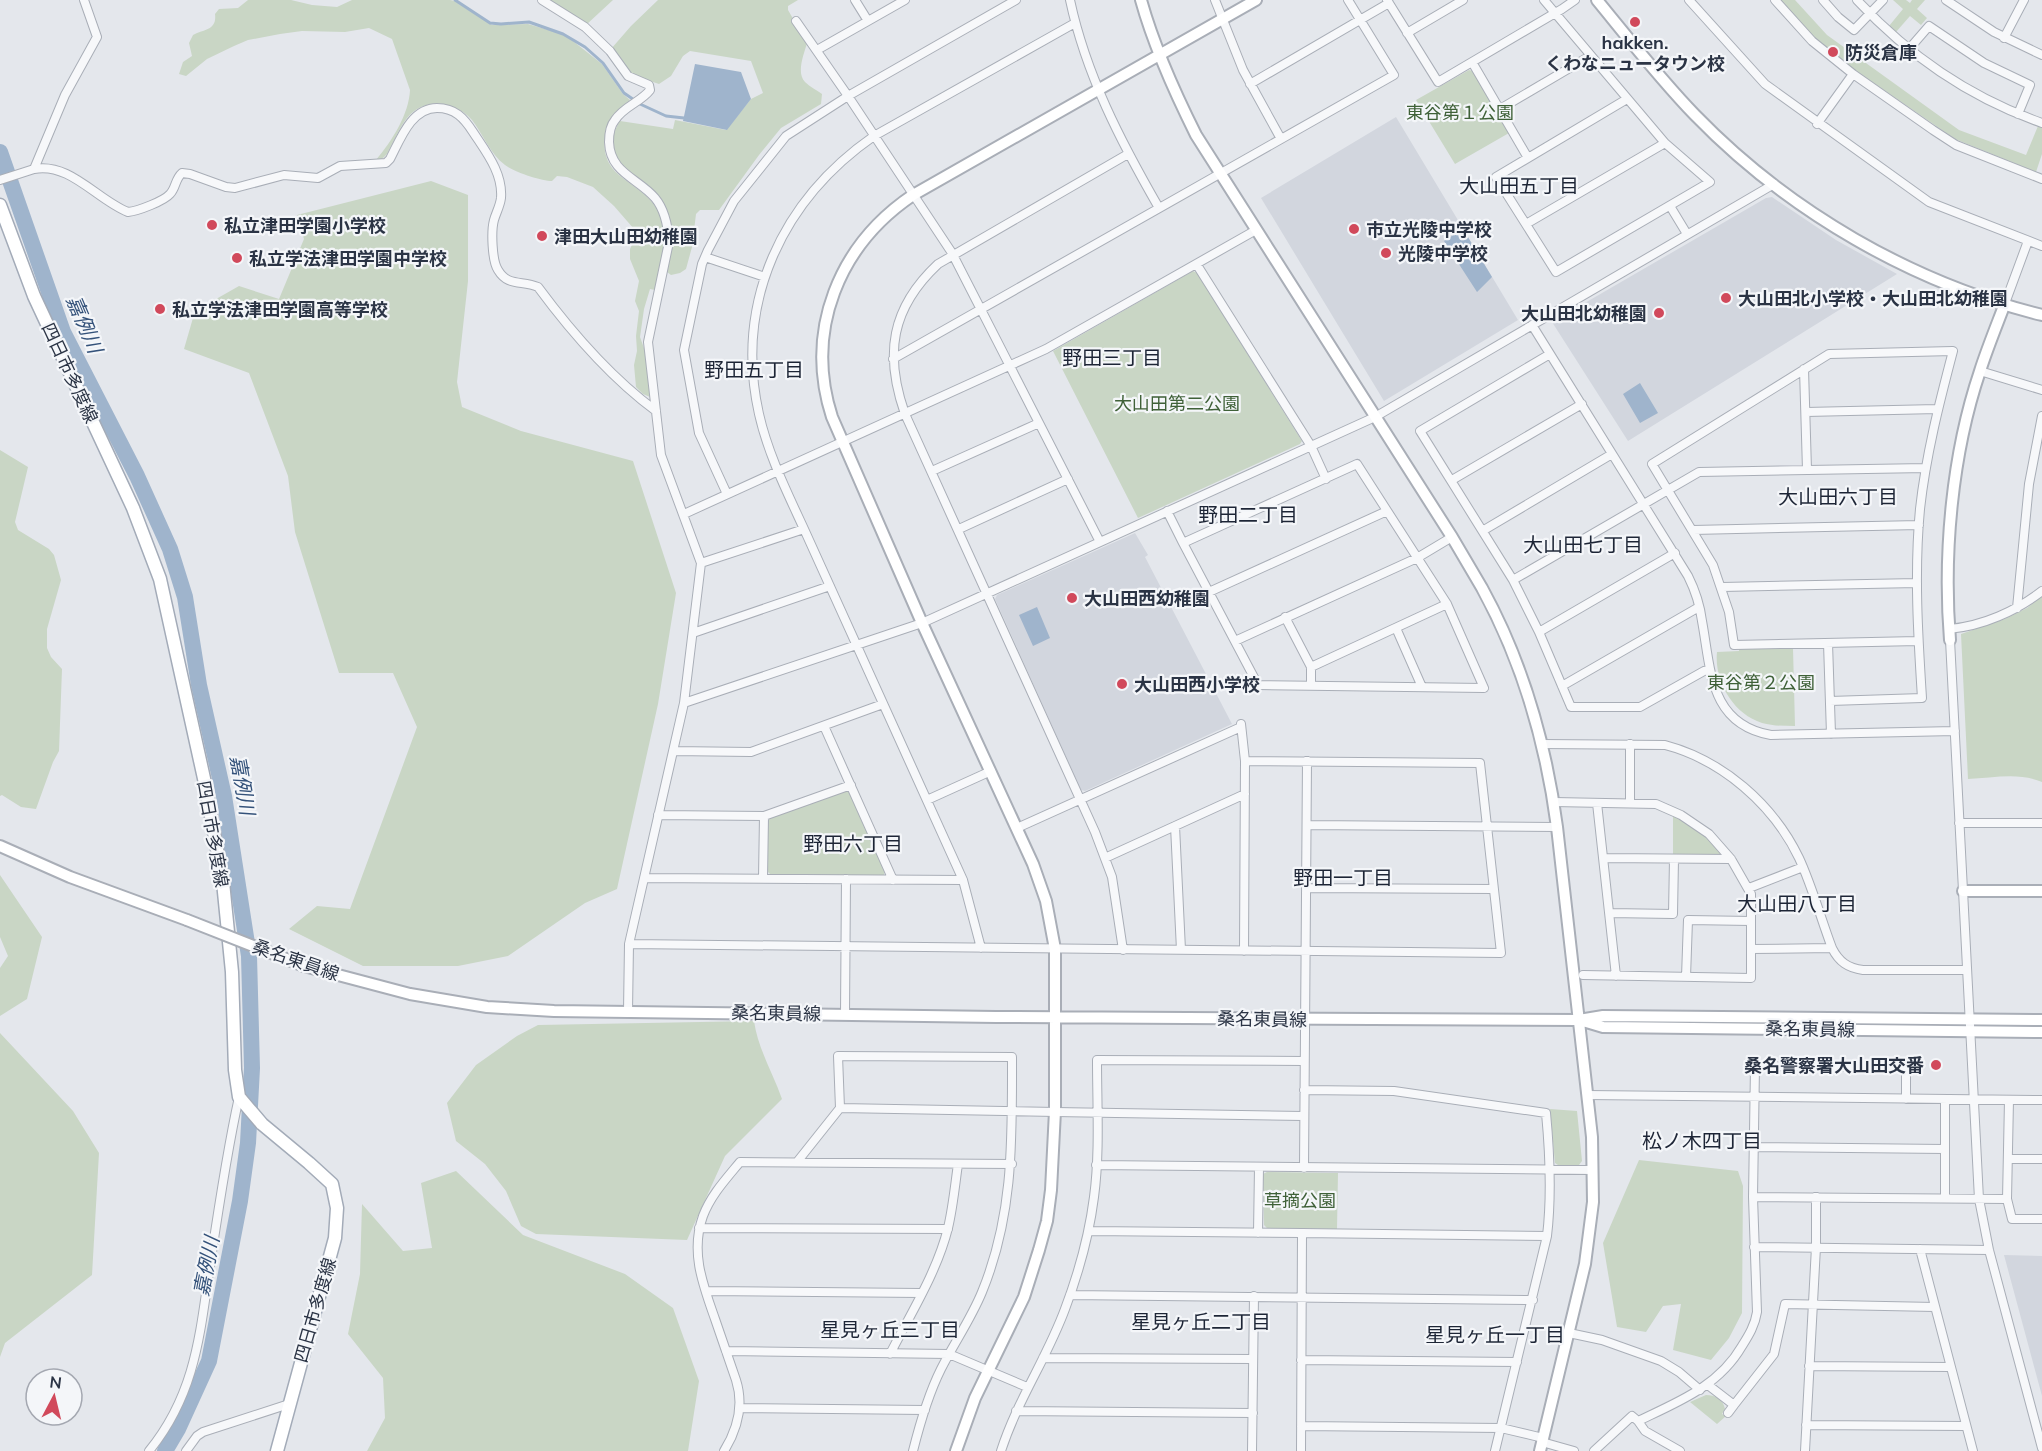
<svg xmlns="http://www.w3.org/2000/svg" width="2042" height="1451" viewBox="0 0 2042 1451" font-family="Mulish,'Noto Sans JP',sans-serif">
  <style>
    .built { fill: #d2d6de }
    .green { fill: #c9d6c5 }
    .water { fill: #9fb4cc }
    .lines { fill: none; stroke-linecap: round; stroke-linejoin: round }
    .stream { stroke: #9fb4cc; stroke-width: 3 }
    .river { stroke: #9fb4cc; stroke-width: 16 }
    .street-casing { stroke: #a9aeb7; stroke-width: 10 }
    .secondary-casing { stroke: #a9aeb7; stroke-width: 14 }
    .primary-casing { stroke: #a3abb8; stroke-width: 15 }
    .street { stroke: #f7f8fa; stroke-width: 8 }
    .secondary { stroke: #fff; stroke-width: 10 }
    .primary { stroke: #fff; stroke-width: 12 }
    .secondary-bridge-casing { stroke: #a9aeb7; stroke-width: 14; stroke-linecap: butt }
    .secondary-bridge { stroke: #fff; stroke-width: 10 }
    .poi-dot { fill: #d1495b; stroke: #f4f6f9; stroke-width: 2 }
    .labels { text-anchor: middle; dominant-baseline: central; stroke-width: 4.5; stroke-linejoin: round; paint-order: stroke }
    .poi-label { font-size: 18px; font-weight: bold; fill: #2b3445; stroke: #f4f6f9; text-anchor: start }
    .park-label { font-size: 18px; fill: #3f6138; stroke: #f4f6f9 }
    .street-label { font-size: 18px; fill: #2b3445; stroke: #f4f6f9 }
    .neighbourhood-label { font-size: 20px; fill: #1d2536; stroke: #f4f6f9 }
    .water-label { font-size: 20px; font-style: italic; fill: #34527a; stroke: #f4f6f9 }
  </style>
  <rect width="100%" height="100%" fill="#e4e7ec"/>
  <!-- built -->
  <path class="built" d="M1396 117 1518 320 1384 401 1261 198Z
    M1772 197 1836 240 1897 274 1628 441 1552 322 1766 198Z
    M1135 533 1148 555 1145 557 1232 724 1085 791 1081 790 995 599 997 595Z
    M2004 1255 2042 1256V1396Z"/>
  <!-- green -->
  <path class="green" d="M248 0H291L312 5 337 7 352 0H450L455 1 492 25 528 24 562 34 573 41 602 64 623 94 630 100C607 118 592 152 619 175 636 189 653 196 661 217 669 241 660 266 655 290L650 289 644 309 640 337 645 351 650 397 643 394 636 387 634 365 637 351 636 336 639 311 635 301 639 281 630 259V249L636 236 634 229 614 206 593 187 567 177 557 176 552 181C541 181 514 172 505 165 490 154 483 134 472 120 455 101 425 96 407 118 399 128 393 143 387 154L382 159 376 160C392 141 409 114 410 90L392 39 369 28 345 32 302 31 280 34 248 40 234 46 207 59 186 76 179 74 183 62 192 56 189 43 193 35C205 29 217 30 215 14L219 9 238 8Z
    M547 0H613L586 25Z
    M658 0H798L788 6V10L807 43C804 54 796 73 805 82 810 87 817 90 822 94L821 104 781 128 759 155 719 210H700L696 214 692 247 686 269 680 273 671 275 667 272C671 249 675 231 665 209 651 176 592 166 620 121L673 129 675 120 726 130 751 99 763 93 751 61 690 51 683 56 671 76 659 84 629 74 611 49 631 26Z
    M1781 0H1795L1827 35 1959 130 2026 155 2038 126 2042 128V154L2036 172 1955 139 1849 66 1813 36Z
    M1893 0H1906L1910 3 1912 0H1925L1917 9 1927 18 1921 25 1910 16 1896 32 1889 26 1903 9Z
    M1469 70 1473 71 1509 133 1455 164 1416 100Z
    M431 181 468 195V281L457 382 462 407 521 431 633 461 676 593 658 704 617 889 585 903 508 956 458 966H363L289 929 317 906 350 909 417 727 393 673H339L295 532 288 476 249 373 184 349 195 311 239 286 279 299 304 239 297 215Z
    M1193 271 1197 273 1302 441 1300 444 1138 518 1053 351Z
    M0 450 28 467 15 522 18 530 49 549 54 555 61 580 47 629V648L51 657 62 669 59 751 53 762 36 809 21 807 2 795 0 796Z
    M2042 596V782C2019 772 1993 778 1968 779L1961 634 2005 619 2027 608Z
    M1793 648 1795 726C1784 726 1773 726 1762 723 1733 714 1714 681 1717 652L1739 651V649Z
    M846 791 850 792 885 871 884 875H771L767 871 768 821 771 817Z
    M1673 815 1697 828 1723 854 1673 855Z
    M0 875 42 937 27 999 0 1016V968L8 956 0 937Z
    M754 1021C758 1049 773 1073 782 1099L725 1156 687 1240 536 1234 521 1226 506 1191 485 1164 456 1141 447 1103 476 1065 517 1036 538 1025Z
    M0 1033 73 1111 99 1153 92 1275 5 1343 0 1357Z
    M1550 1109 1577 1111 1582 1161 1579 1165H1558L1555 1163Z
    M1639 1160 1738 1171 1743 1186 1742 1313 1729 1338 1711 1360 1673 1350 1681 1304 1663 1306 1646 1332 1617 1327 1603 1243Z
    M456 1171 523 1235 625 1274 673 1308 699 1381 688 1451H367L385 1418 383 1378 348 1334 360 1274 362 1204 403 1251 432 1248 421 1183Z
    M1267 1172 1338 1173 1337 1229 1267 1228 1264 1225 1263 1174Z
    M1706 1395C1715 1395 1723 1399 1725 1409L1722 1414 1726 1416 1717 1424 1690 1402Z"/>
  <!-- water -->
  <path class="water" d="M695 64 741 72 751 99 727 130 683 121Z
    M1463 229 1492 277 1477 292 1444 241Z
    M1640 383 1658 413 1640 423 1623 394Z
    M1037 607 1050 638 1033 646 1019 615Z"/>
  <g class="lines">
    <!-- stream -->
    <path class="stream" d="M455 0 490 23 501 24 529 22 563 34 585 47 603 63 624 93 640 104 666 116 684 118"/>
    <!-- river -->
    <path class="river" d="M0 152 63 332 137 476 170 549 185 597 199 685 224 796 249 956 252 1068 248 1143 240 1201 209 1361 178 1429 165 1451"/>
    <defs>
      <path id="street" d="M542 0 585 27 610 51 628 76 649 85 650 90C641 102 624 106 615 120 610 126 609 135 609 142 610 173 638 178 655 198 665 210 668 226 669 242L648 342 661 455 701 563 684 703 629 944 628 1011
        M855 0 868 21
        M1070 0C1086 75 1121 142 1159 208
        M1215 0 1243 70 1281 139
        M1387 0 1438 82 1562 9 1575 0
        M1544 0 1665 143 1710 182 1556 272 1496 177 1627 99
        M1689 0 1765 84 1929 202 2042 246
        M1775 0 1812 41 1853 74 1933 130 1956 145 2042 179
        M1823 0 1838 17 1854 30 1883 0
        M1857 0C1908 55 1971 98 2042 123
        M1946 0 1994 32 2042 55
        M796 21 848 96 952 253 1100 542
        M1407 33 1463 0
        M2004 38 2024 0
        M1909 49 1929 26 1984 63 2030 85 2018 114
        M817 50 905 0
        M1472 62 1528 158
        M1250 84 1389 3
        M1500 109 1590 56
        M1817 124 1853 74
        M34 169C70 162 97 200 128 212 138 211 164 201 170 194 176 188 175 179 182 173L190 174 226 187 235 188 284 175 318 178 340 166 386 163 390 159C400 140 411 108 437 108 455 108 464 118 473 132 486 152 503 173 501 198 500 206 496 213 494 220 491 231 492 261 498 270 508 287 522 280 538 287 572 333 610 377 656 411
        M0 180 34 169 65 95 97 37 84 0
        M1670 206 1687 234
        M1526 224 1665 143
        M705 257 765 277
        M1197 265 1311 446 1326 479
        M2004 306 2028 241
        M1532 325 1688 576C1695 590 1700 605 1702 621 1711 669 1709 724 1771 735L1955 731
        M1550 354 1420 431 1513 580 1539 632 1571 707H1640L1704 671 1710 670
        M893 359 1394 75 1348 0
        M1804 369 1807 470
        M1980 371 2042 390
        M1806 412 1937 409
        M1357 464 1447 604 1484 688 1258 685 1183 543Z
        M932 471 1039 423
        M1452 480 1582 404
        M727 494 699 433 684 350 702 264 708 250 734 201 786 136 848 96 1016 0
        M1167 511 1183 543
        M684 514 1046 349 1256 230
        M804 529C787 492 768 454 759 414 734 302 782 200 874 136L1075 23
        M959 529 1068 479
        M1484 530 1612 454
        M1693 530 1919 525
        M701 563 804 529 963 880 981 948
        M1513 580 1699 472 1926 468
        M1722 587 1917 583
        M1209 592 1387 511
        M2017 608 2029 484 2042 416
        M1285 617 1311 667V685
        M1396 628 1422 687
        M1949 629C1983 626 2016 611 2042 591
        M1539 632 1675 553
        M693 633 830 586
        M1950 640 1979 1199 1989 1250 2042 1448
        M1235 641 1417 558 1452 537
        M1828 643 1831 734
        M1311 667 1447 604
        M1562 686 1699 607
        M1830 701 1922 698C1918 636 1914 572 1920 509 1926 455 1939 404 1953 351L1829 354 1652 464 1713 565 1729 612 1734 645 1918 641
        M684 703 922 623 1375 417 1774 184
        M1241 724 1245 761 1244 951
        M824 726 893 880
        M1542 744 1665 745C1722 760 1773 804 1799 858 1812 886 1821 919 1832 948 1839 962 1848 968 1863 970H1967
        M673 751 751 752 883 704
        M927 800 991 771
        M1554 802 1656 804 1681 815 1709 834 1731 859 1751 894V978L1583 975
        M1597 803 1616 976
        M1630 803V744
        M658 815 764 816 851 785
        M1959 823H2042
        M1307 825 1557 827
        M1175 826 1181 950
        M1017 828 1241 727
        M1105 858 1245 794
        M1603 858 1731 859
        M644 878 963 880
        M763 878 764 816
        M1306 888 1494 889
        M1749 888 1803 867
        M1610 913 1673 914 1674 859
        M629 944 1501 953 1480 763 1245 761
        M1751 949 1832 948
        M1123 950 1112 877 1095 832 905 414C884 354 891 308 938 264L1128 154
        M1686 977 1688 920 1751 921
        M845 1014 846 879
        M1304 1090 1394 1091 1546 1113C1550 1155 1552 1194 1547 1236L1495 1451
        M1587 1095 2042 1100
        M2009 1100 2007 1199 2012 1219H2042
        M840 1108C994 1112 1149 1113 1303 1116
        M1754 1147 1945 1149
        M2008 1159H2042
        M797 1162 840 1108 838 1056 1012 1057C1012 1139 1014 1214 982 1292 971 1319 954 1343 941 1369 928 1395 920 1423 913 1451
        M1096 1165 1593 1170
        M1304 1168 1307 761
        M1753 1197 2007 1199
        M1945 1198V1099
        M699 1228 948 1229
        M1089 1231 1302 1233
        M1258 1233 1259 1167
        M1754 1247 1989 1250
        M1920 1249 1973 1451
        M706 1291 921 1293
        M1070 1295 1533 1300
        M1569 1333 1602 1340 1661 1361 1679 1372 1700 1390
        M726 1351 949 1354 1027 1387
        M890 1354C911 1313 937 1272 948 1228 953 1207 955 1185 958 1164
        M1043 1358 1253 1359
        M1301 1360 1517 1362
        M1809 1366 1950 1367
        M1708 1385 1734 1405 1774 1354 1785 1304 1935 1307
        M739 1408 925 1410
        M1016 1411 1253 1413
        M1728 1413 1734 1405
        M1638 1421 1645 1431 1680 1451
        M1806 1425 1966 1426
        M1301 1426 1501 1428 1543 1438
        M1542 1442 1574 1451
        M149 1451C197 1392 200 1331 211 1259 219 1205 227 1151 239 1097
        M186 1451 197 1436 203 1432 289 1404
        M724 1451C737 1430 744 1405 736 1380 729 1360 722 1339 715 1319 703 1285 690 1252 703 1216 711 1195 726 1179 740 1162L1012 1164
        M1001 1451C1017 1401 1047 1358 1065 1309 1079 1272 1089 1236 1094 1197 1100 1153 1097 1104 1097 1060L1304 1061
        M1252 1451 1254 1296
        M1301 1451 1302 1233 1547 1236
        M1594 1451 1632 1416 1638 1421C1678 1402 1719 1386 1742 1346 1749 1335 1755 1325 1757 1312L1753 1197 1755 1066 1906 1067V1099
        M1805 1451 1816 1247V1197"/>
      <path id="secondary" d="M1141 0C1154 47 1174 91 1196 135L1452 537C1462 554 1472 571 1482 588 1522 661 1546 744 1557 827L1592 1137 1593 1202 1585 1264 1540 1451
        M1597 0C1629 39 1660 79 1695 115 1788 211 1912 283 2042 315
        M1950 640C1943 553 1952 454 1980 371 1987 349 1996 327 2004 306
        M0 846 70 877 187 920
        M1963 891H2042
        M304 966 410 994 487 1007 554 1011 996 1017 1579 1020 1603 1016 2042 1020
        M1583 1021 1603 1027 2042 1032
        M956 1451 975 1398 1024 1297 1039 1250 1047 1221 1051 1190 1055 1111V949L1046 901 1033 864 922 623 832 417C804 330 839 245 913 195L1256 0"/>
      <path id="primary" d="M0 205 34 296 133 508 160 579 205 783 223 882 232 972 235 1070 239 1097 262 1124 309 1163 332 1184 337 1208 335 1238 277 1451"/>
    </defs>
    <!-- street casing -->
    <use href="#street" class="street-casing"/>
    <!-- secondary casing -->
    <use href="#secondary" class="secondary-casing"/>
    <!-- primary casing -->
    <use href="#primary" class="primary-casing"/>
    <!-- street -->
    <use href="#street" class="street"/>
    <!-- secondary -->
    <use href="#secondary" class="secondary"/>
    <!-- primary -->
    <use href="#primary" class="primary"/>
    <defs>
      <path id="secondary-bridge" d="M187 920 304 966"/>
    </defs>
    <!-- secondary-bridge casing -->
    <use href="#secondary-bridge" class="secondary-bridge-casing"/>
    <!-- secondary-bridge -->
    <use href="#secondary-bridge" class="secondary-bridge"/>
  </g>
  <!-- markers -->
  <g class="poi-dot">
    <circle cx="1635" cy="22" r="6"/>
    <circle cx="1833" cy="52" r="6"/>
    <circle cx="212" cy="225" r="6"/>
    <circle cx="1354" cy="229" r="6"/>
    <circle cx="542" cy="236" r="6"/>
    <circle cx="1386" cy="253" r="6"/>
    <circle cx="237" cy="258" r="6"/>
    <circle cx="1726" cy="298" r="6"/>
    <circle cx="160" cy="309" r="6"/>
    <circle cx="1659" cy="313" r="6"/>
    <circle cx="1072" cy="598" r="6"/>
    <circle cx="1122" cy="684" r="6"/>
    <circle cx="1936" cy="1065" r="6"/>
  </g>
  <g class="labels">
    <!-- poi labels -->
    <g class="poi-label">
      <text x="1635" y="42" text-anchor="middle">hakken.<tspan x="1635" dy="21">くわなニュータウン校</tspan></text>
      <text x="1845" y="52">防災倉庫</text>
      <text x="224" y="225">私立津田学園小学校</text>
      <text x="1366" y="229">市立光陵中学校</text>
      <text x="554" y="236">津田大山田幼稚園</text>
      <text x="1398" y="253">光陵中学校</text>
      <text x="249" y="258">私立学法津田学園中学校</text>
      <text x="1738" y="298">大山田北小学校・大山田北幼稚園</text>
      <text x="172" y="309">私立学法津田学園高等学校</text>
      <text x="1647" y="313" text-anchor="end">大山田北幼稚園</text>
      <text x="1084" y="598">大山田西幼稚園</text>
      <text x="1134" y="684">大山田西小学校</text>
      <text x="1924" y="1065" text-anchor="end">桑名警察署大山田交番</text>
    </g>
    <!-- park labels -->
    <g class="park-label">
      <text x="1460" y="112">東谷第１公園</text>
      <text x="1177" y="403">大山田第二公園</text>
      <text x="1761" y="682">東谷第２公園</text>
      <text x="1300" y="1200">草摘公園</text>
    </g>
    <!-- street labels -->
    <g class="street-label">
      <text transform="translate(70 373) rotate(65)">四日市多度線</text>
      <text transform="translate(213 834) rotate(80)">四日市多度線</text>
      <text transform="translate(296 960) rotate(19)">桑名東員線</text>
      <text transform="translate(776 1013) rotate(1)">桑名東員線</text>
      <text transform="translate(1262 1019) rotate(1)">桑名東員線</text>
      <text transform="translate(1810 1029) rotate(1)">桑名東員線</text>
      <text transform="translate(315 1310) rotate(-74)">四日市多度線</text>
    </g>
    <!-- neighbourhood labels -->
    <g class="neighbourhood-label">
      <text x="1519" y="185">大山田五丁目</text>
      <text x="1112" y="357">野田三丁目</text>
      <text x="754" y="369">野田五丁目</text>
      <text x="1838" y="496">大山田六丁目</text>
      <text x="1248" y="514">野田二丁目</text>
      <text x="1583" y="544">大山田七丁目</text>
      <text x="853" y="843">野田六丁目</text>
      <text x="1343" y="877">野田一丁目</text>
      <text x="1797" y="903">大山田八丁目</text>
      <text x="1702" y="1140">松ノ木四丁目</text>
      <text x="1201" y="1321">星見ヶ丘二丁目</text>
      <text x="890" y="1329">星見ヶ丘三丁目</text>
      <text x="1495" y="1334">星見ヶ丘一丁目</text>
    </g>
    <!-- water labels -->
    <g class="water-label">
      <text transform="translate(85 324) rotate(67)">嘉例川</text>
      <text transform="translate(243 785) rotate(80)">嘉例川</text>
      <text transform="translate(206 1266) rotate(-79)">嘉例川</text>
    </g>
  </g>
  <!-- north arrow -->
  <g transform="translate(54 1397) rotate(7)"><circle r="28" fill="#f4f6f9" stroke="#a4a8b1" stroke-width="1.5"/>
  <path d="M0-4.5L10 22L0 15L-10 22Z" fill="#d1495b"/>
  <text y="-9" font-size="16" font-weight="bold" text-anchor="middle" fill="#2b3445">N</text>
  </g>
</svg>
